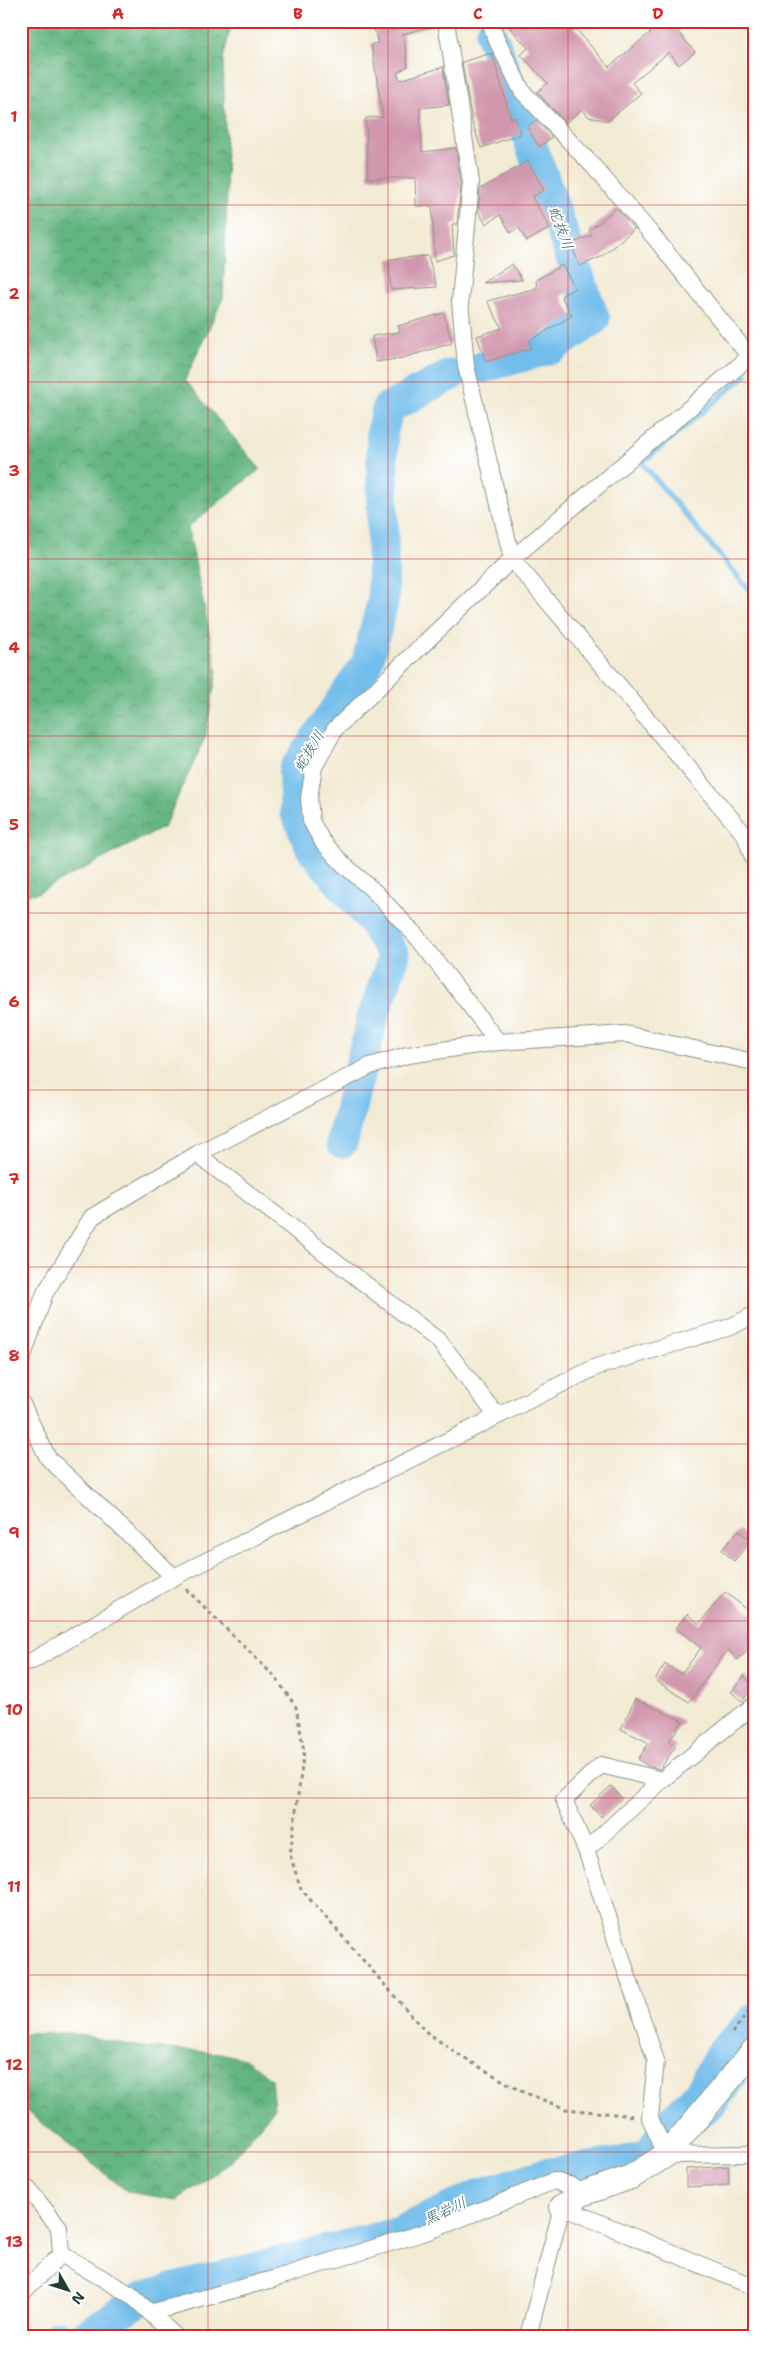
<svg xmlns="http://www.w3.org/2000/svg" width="775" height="2357" viewBox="0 0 775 2357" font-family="'Shantell Sans','Klee One',sans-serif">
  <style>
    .forest { fill: url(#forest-crowns); stroke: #41795a }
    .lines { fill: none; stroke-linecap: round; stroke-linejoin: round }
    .stream { stroke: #72bdeb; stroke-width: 5.5 }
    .river { stroke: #72bdeb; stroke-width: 32 }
    .building { fill: #d197ad }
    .street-casing { stroke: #889484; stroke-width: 18 }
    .secondary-casing { stroke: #889484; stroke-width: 26 }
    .path { stroke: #889484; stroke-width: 3; stroke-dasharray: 4 4; stroke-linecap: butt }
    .street { stroke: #fff; stroke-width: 16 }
    .secondary { stroke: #fff; stroke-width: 24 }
    .grid { fill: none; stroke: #d62828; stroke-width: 1; stroke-opacity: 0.55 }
    .labels { text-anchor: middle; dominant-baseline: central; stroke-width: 4; stroke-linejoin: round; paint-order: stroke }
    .water-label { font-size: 15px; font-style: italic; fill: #38636b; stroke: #fff }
    .neatline { fill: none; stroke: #d62828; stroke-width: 2 }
    .grid-label { font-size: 16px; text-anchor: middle; font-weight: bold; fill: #d62828 }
  </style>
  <defs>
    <pattern id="forest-crowns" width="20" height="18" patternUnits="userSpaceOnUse" patternTransform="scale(1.25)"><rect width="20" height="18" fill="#63b581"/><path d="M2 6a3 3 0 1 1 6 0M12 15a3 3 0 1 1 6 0" fill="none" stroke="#51946a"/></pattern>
  </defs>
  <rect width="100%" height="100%" fill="#fff"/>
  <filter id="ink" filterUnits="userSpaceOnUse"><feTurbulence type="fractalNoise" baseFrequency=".02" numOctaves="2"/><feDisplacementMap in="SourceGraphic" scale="10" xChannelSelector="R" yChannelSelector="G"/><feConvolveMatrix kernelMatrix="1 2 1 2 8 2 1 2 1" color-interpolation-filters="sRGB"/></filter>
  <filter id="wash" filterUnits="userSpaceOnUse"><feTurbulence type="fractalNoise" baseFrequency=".0096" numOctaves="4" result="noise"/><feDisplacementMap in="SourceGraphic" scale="20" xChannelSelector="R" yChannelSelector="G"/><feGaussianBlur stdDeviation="1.12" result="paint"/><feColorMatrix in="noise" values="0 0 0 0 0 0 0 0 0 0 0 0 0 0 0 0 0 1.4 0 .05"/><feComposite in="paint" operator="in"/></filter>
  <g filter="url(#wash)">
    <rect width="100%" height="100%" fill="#f2ead3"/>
    <!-- forest -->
    <path class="forest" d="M21 21H232L223 59 227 195 223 298 185 380 260 469 188 527 217 671 205 738 164 827 37 893 21 895Z
      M68 2033 141 2047 220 2053 248 2060 271 2079 274 2109 229 2163 177 2200 128 2192 21 2107V2034Z"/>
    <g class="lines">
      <!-- stream -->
      <path class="stream" d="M746 375 642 463 754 596
        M702 2127C722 2114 735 2096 746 2076"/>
      <!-- river -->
      <path class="river" d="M483 367 552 348 594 319 491 34
        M342 1142 372 1020 394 956 374 923 312 849 296 812 294 771 367 663 383 601 382 433 388 408 451 375
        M57 2336H58
        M84 2336 145 2296 397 2233 481 2194 545 2174 620 2163 650 2154 673 2120 700 2092 719 2056 754 2019"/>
    </g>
    <g id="blocks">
      <!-- building -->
      <path class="building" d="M372 21H431V26L403 34 408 66 397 73 400 80 443 67 449 105 420 108 422 152 456 148 461 184 457 224H452L454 255 435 261 432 206H416L415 178H368L366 118 383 117 371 44 378 43Z
        M504 21H569L609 67 664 21H669L695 52 679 65 669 52 632 83 641 93 608 121 589 117 582 109 566 123 537 92 548 83 521 55 528 48Z
        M492 53 511 119 515 117 521 134 481 148 472 121 462 62Z
        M536 120 552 137 539 147 527 127Z
        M528 161 544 190 532 197 550 228 527 241 518 227 511 233 500 215 486 224 478 211 480 189Z
        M616 208 634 229 601 257 580 266 571 244 592 235 589 231Z
        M428 256 437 287 391 290 389 259Z
        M512 264 522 280 482 283Z
        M562 265 575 288 561 296 572 316 529 341 531 348 486 362 477 336 502 328 487 301 537 288 536 280Z
        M444 313 452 343 403 358 376 362 372 336 400 332 398 326Z
        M739 1530 751 1541 734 1561 722 1550Z
        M725 1592 754 1615V1646L737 1660 728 1649 689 1702 655 1680 665 1664 681 1674 701 1648 676 1628 687 1614 699 1624Z
        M744 1676 754 1686 742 1701 731 1692Z
        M635 1699 683 1721 669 1741 676 1746 660 1769 648 1766 638 1759 649 1743 621 1729Z
        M611 1786 622 1798 601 1817 590 1805Z
        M728 2166 729 2185 686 2187V2169Z"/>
    </g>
  </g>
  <g filter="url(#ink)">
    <use href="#blocks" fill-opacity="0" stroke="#889484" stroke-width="1"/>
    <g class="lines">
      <defs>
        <path id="street" d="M446 21 471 182 460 301 466 366 512 559 745 835 754 860
          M490 21 496 39 522 91 593 166 655 238 754 362
          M498 1042 418 938 375 892 343 864 322 841 311 821 309 798 314 767 335 729 512 559 754 353
          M197 1154 439 1341 497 1416
          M21 1361 45 1293 92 1217 197 1154 370 1066 408 1055 498 1042 625 1034 754 1062
          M21 1402 48 1458 174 1577
          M21 1663 32 1661 174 1577 596 1367 730 1327 754 1315
          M662 1780 601 1765 564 1800 586 1850 656 2061 650 2118 666 2155 754 2154
          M586 1850 662 1780 754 1705
          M21 2186 28 2189 59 2227 61 2254 131 2295 175 2336
          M21 2294 61 2254
          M150 2313 273 2279 432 2230 554 2181 572 2186 582 2194
          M528 2336 562 2207 754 2287"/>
        <path id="secondary" d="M562 2207 582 2194 631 2177 666 2155 754 2050"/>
      </defs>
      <!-- street casing -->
      <use href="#street" class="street-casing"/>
      <!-- secondary casing -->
      <use href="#secondary" class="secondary-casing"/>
      <!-- path -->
      <path class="path" d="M186 1589 276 1678 296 1707 304 1751 290 1855 301 1889 425 2031 459 2055 521 2091 566 2109 634 2116
        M732 2033 754 2005"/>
      <!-- street -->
      <use href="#street" class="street"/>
      <!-- secondary -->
      <use href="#secondary" class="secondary"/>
    </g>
  </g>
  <!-- grid -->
  <path class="grid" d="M208 21V2336M388 21V2336M568 21V2336M21 205H754M21 382H754M21 559H754M21 736H754M21 913H754M21 1090H754M21 1267H754M21 1444H754M21 1621H754M21 1798H754M21 1975H754M21 2152H754"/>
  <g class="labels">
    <!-- water labels -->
    <g class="water-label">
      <text transform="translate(561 228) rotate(70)">蛇抜川</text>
      <text transform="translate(309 751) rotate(-59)">蛇抜川</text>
      <text transform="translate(445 2211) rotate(-25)">黒岩川</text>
    </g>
  </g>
  <!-- margin -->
  <rect width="775" height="2357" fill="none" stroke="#fff" stroke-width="55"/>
  <!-- north arrow -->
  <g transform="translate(68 2290) rotate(129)" stroke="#ffffff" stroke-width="4" paint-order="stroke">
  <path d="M0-4L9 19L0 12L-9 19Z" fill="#1f3d34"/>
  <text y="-8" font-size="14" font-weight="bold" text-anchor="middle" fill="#1f3d34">N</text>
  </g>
  <rect x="28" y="28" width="720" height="2302" class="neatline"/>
  <g class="grid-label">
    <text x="118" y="19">A</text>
    <text x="298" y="19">B</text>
    <text x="478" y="19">C</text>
    <text x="658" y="19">D</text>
    <text x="14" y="122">1</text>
    <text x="14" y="299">2</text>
    <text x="14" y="476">3</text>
    <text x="14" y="653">4</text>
    <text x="14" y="830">5</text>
    <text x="14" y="1007">6</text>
    <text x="14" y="1184">7</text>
    <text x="14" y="1361">8</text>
    <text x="14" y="1538">9</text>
    <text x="14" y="1715">10</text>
    <text x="14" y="1892">11</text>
    <text x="14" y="2070">12</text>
    <text x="14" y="2247">13</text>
  </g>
</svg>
